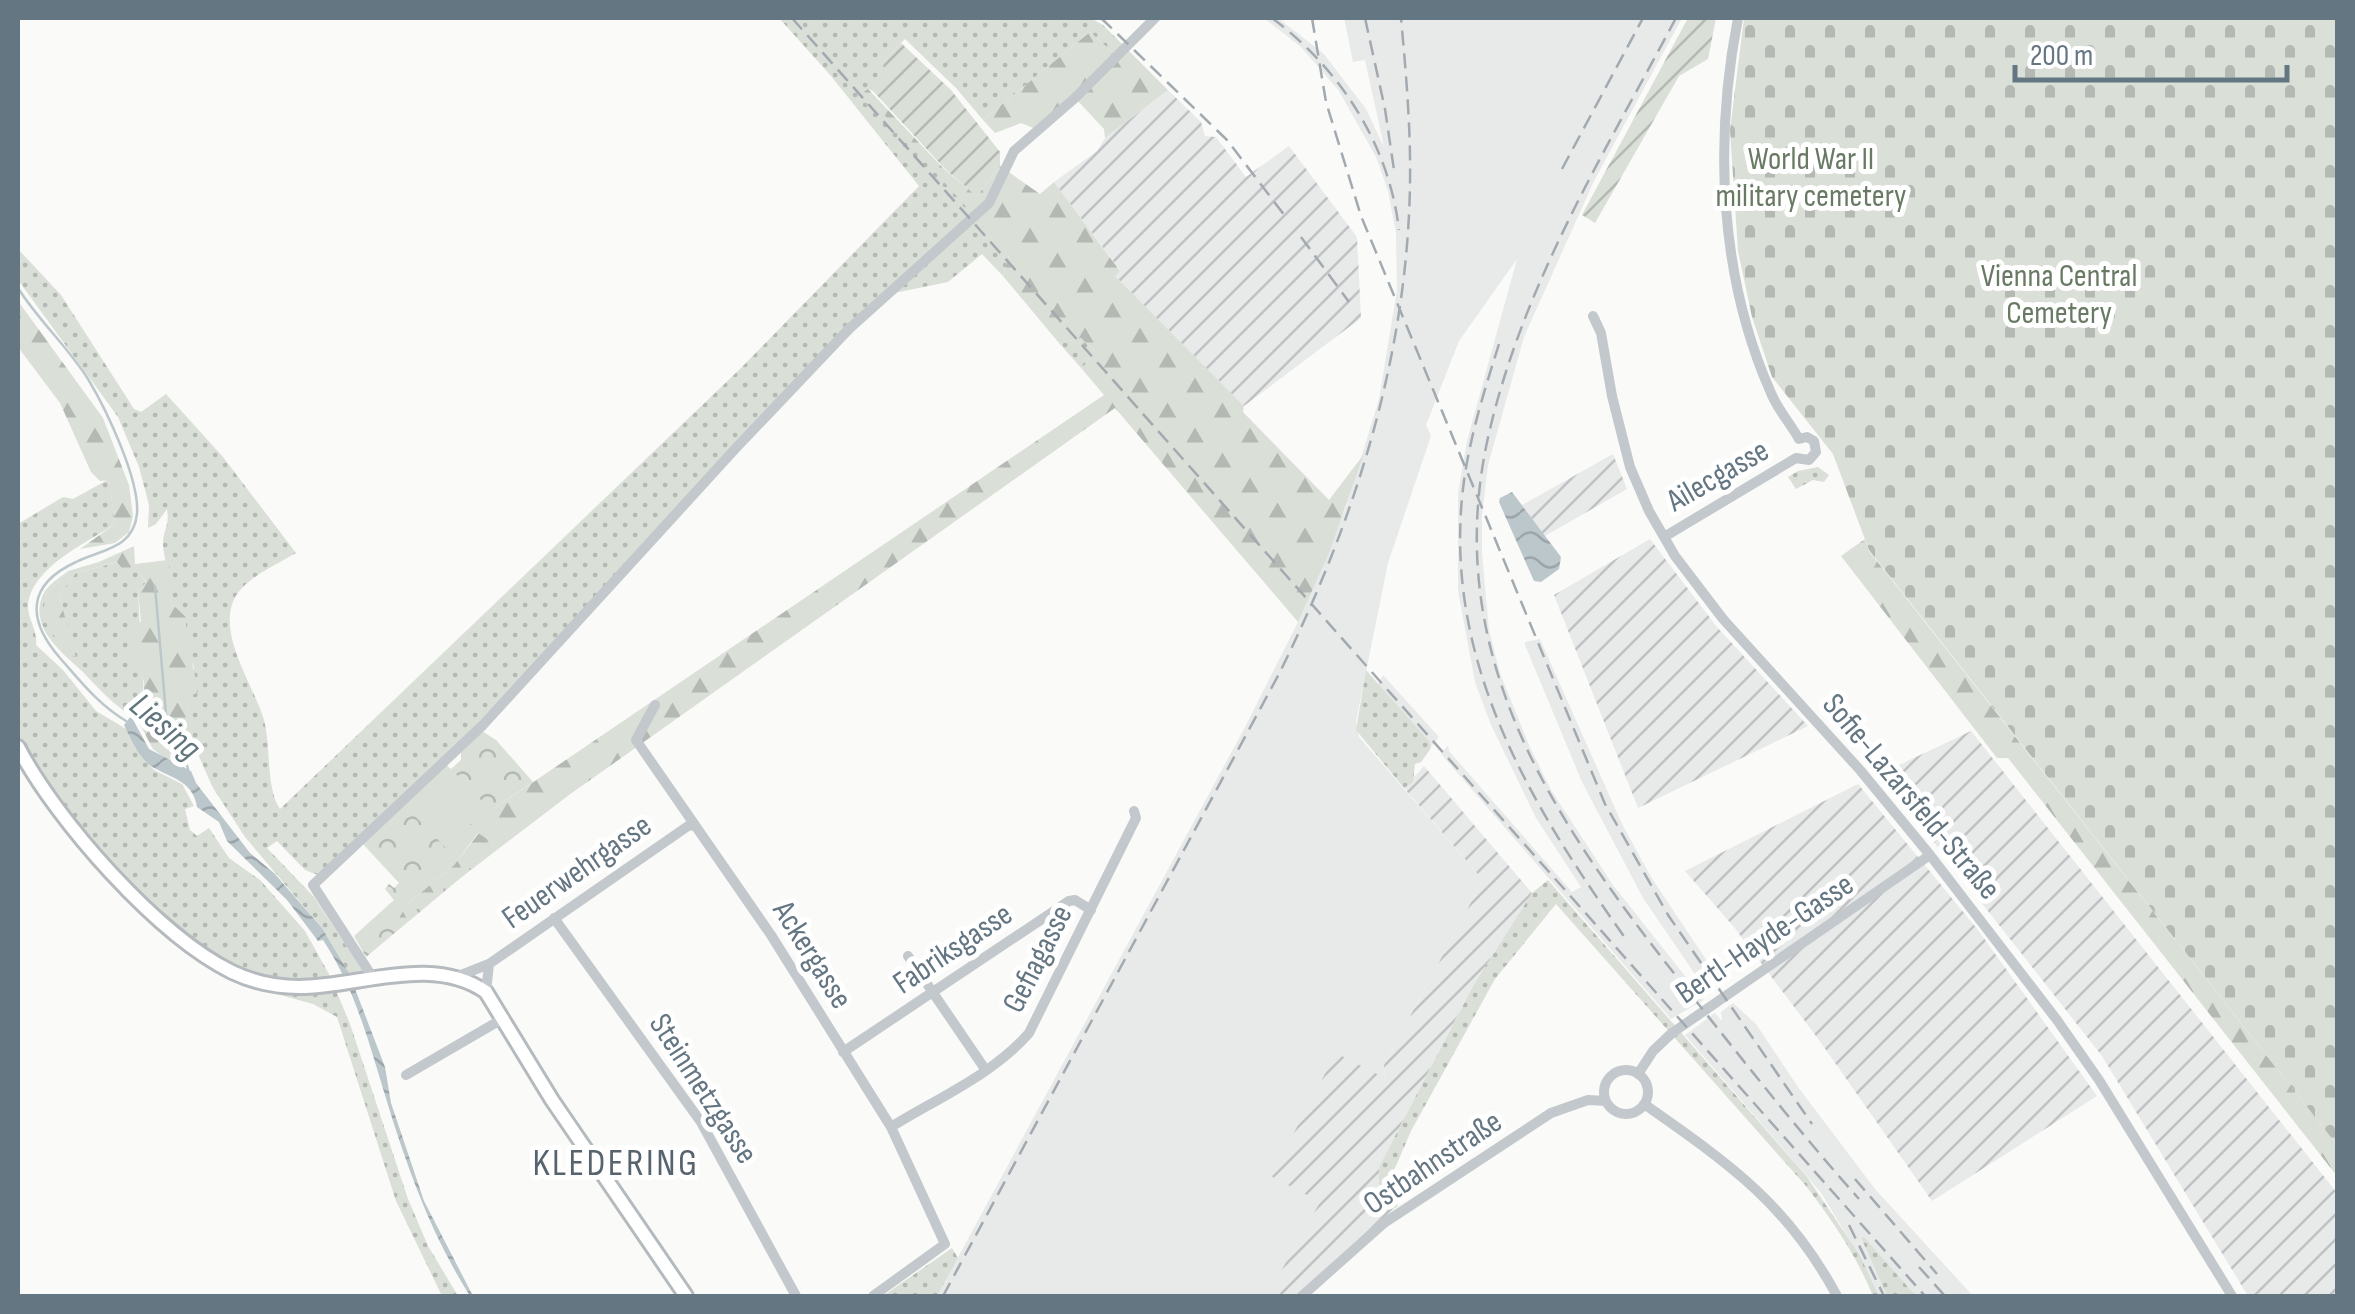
<svg xmlns="http://www.w3.org/2000/svg" width="2355" height="1314" viewBox="0 0 2355 1314" font-family="'Sofia Sans Condensed',sans-serif">
  <style>
    .built { fill: #e8e9e9 }
    .industrial { fill: url(#industrial-furrows) }
    .grass { fill: url(#grass-dots) }
    .forest { fill: url(#forest-firs) }
    .cemetery { fill: url(#cemetery-stones) }
    .park { fill: url(#park-crowns) }
    .garden { fill: url(#garden-furrows) }
    .pitch { fill: #dadfd7 }
    .water { fill: url(#water-waves) }
    .lines { fill: none; stroke-linecap: round; stroke-linejoin: round }
    .stream { stroke: #bbc7cb; stroke-width: 2.5 }
    .major-casing { stroke: #b5babe; stroke-width: 18 }
    .minor { stroke: #c3c8cc; stroke-width: 10 }
    .major { stroke: #fff; stroke-width: 12 }
    .rail { stroke: #a2aab0; stroke-width: 2.5; stroke-dasharray: 15 8; stroke-linecap: butt }
    .labels { text-anchor: middle; dominant-baseline: central; stroke-width: 10; stroke-linejoin: round; paint-order: stroke }
    .park-label { font-size: 32px; fill: #687a64; stroke: #fff }
    .street-label { font-size: 32px; fill: #657683; stroke: #fff }
    .water-label { font-size: 35px; font-style: italic; fill: #60757c; stroke: #fff }
    .quarter-label { font-size: 38px; letter-spacing: 2.5px; fill: #57646e; stroke: #fff }
  </style>
  <defs>
    <pattern id="industrial-furrows" width="10" height="10" patternUnits="userSpaceOnUse" patternTransform="scale(2.5)"><rect width="10" height="10" fill="#e8e9e9"/><path d="M-1 1l2-2M0 10L10 0M9 11l2-2" fill="none" stroke="#c0c1c2"/></pattern>
    <pattern id="grass-dots" width="8" height="8" patternUnits="userSpaceOnUse" patternTransform="scale(2.5)"><rect width="8" height="8" fill="#dadfd7"/><path d="M2 2h.1M6 6h.1" fill="none" stroke="#b4b9b4" stroke-width="1.8" stroke-linecap="round"/></pattern>
    <pattern id="forest-firs" width="22" height="20" patternUnits="userSpaceOnUse" patternTransform="scale(2.5)"><rect width="22" height="20" fill="#dadfd7"/><path d="M5 1l3.5 6h-7zM16 11l3.5 6h-7z" fill="#b4b9b4"/></pattern>
    <pattern id="cemetery-stones" width="16" height="16" patternUnits="userSpaceOnUse" patternTransform="scale(2.5)"><rect width="16" height="16" fill="#dadfd7"/><path d="M2 7V4a2 2 0 0 1 4 0v3zM10 15v-3a2 2 0 0 1 4 0v3z" fill="#b4b9b4"/></pattern>
    <pattern id="park-crowns" width="20" height="18" patternUnits="userSpaceOnUse" patternTransform="scale(2.5)"><rect width="20" height="18" fill="#dadfd7"/><path d="M2 6a3 3 0 1 1 6 0M12 15a3 3 0 1 1 6 0" fill="none" stroke="#b4b9b4"/></pattern>
    <pattern id="garden-furrows" width="10" height="10" patternUnits="userSpaceOnUse" patternTransform="scale(2.5)"><rect width="10" height="10" fill="#dadfd7"/><path d="M-1 1l2-2M0 10L10 0M9 11l2-2" fill="none" stroke="#b4b9b4"/></pattern>
    <pattern id="water-waves" width="16" height="10" patternUnits="userSpaceOnUse" patternTransform="scale(2.5)"><rect width="16" height="10" fill="#bbc7cb"/><path d="M0 5q4-4 8 0t8 0" fill="none" stroke="#9ca6aa"/></pattern>
  </defs>
  <rect width="100%" height="100%" fill="#fafaf8"/>
  <!-- built -->
  <path class="built" d="M1264 18H1278L1324 54 1366 109 1384 147 1365 60 1353 62 1344 18H1682L1594 181 1524 337 1488 465 1482 516V553L1489 630 1500 673 1529 745 1551 790 1613 885 1704 1000 1671 1019 1441 754 1448 745 1449 751 1572 892 1581 887 1536 818 1491 725 1475 682 1458 591V493L1467 441 1517 259 1459 341 1426 425 1431 436 1388 563 1356 721 1359 737 1483 880 1384 1065 1385 1079 1277 1283 1267 1296H937L1244 729 1298 622 1346 507 1379 399 1397 290 1396 233 1388 191 1376 157 1339 91 1301 47Z
    M1540 639 1622 824 1651 877 1721 982 1708 993 1643 898 1582 782 1525 645V642Z
    M1383 675 1439 737 1431 747 1378 684Z
    M1733 1003 1756 1024 1798 1087 1875 1189 1973 1296H1916L1863 1237 1861 1239 1887 1296H1879L1858 1254 1821 1193 1685 1035 1715 1013 1722 1021 1721 1012Z"/>
  <!-- industrial -->
  <path class="industrial" d="M1168 90 1201 122 1205 136 1216 137 1246 177 1289 146 1357 237 1361 318 1244 406 1114 275 1120 270 1054 182 1097 151 1105 138Z
    M1613 454 1627 489 1545 536 1522 505Z
    M1650 539 1717 627 1808 726 1638 808 1554 595Z
    M1971 731 2337 1193V1296H2248L2102 1056 1880 774Z
    M1424 766 1532 893 1473 986 1379 1167V1190L1387 1205 1394 1209 1297 1296H1267L1320 1202 1271 1176 1336 1053 1385 1078 1384 1065 1483 880 1404 788Z
    M1858 784 1978 930 2097 1096 1932 1201 1819 1040 1734 927 1685 871Z"/>
  <!-- grass -->
  <path class="grass" d="M779 18H1090L1103 25 1124 46 1113 53 1090 32 983 120 956 88 905 39 881 63 891 73 873 91 868 89 1009 255 1003 276 982 254 948 282 884 295 519 685 318 875 305 870 277 841 267 848 314 897 363 971 349 973 322 928 245 837 213 788 189 734 188 698 194 667 185 646 186 617 171 603C175 573 163 564 163 543 163 530 170 526 167 509L156 524 148 528 149 505 139 467 118 417 18 280V249L61 295 134 409 141 412 166 394 223 457 296 553C279 563 257 573 243 587 208 621 252 681 263 717 272 744 265 788 280 809L740 369 919 186 831 76Z
    M1081 338 1094 351 1082 369 1059 343Z
    M1818 467 1829 475 1824 482 1813 480 1796 489 1788 477 1798 471Z
    M109 479 115 524C87 543 31 567 28 606 28 620 38 631 36 645L63 670 96 711 128 730 141 756 154 770 182 784 194 806 185 809 190 830 197 836 209 828 229 858 260 880 305 931 330 976 350 1024 408 1199 428 1246 458 1296H442L396 1201 337 1017 313 1004 237 983 190 955 100 871 43 800 18 760V524L63 497 73 499Z
    M118 562 134 564 146 583 138 591 144 702 137 719C114 706 101 691 83 672 64 654 32 631 41 600 44 587 58 579 68 571L45 596 74 655 59 595 76 573Z
    M1366 670 1429 741 1431 748 1421 762 1415 764 1413 782 1404 788 1356 730Z
    M1548 880 1807 1177 1859 1254 1879 1296H1873C1856 1255 1833 1221 1806 1186L1556 904 1495 979 1411 1131 1392 1175 1391 1191 1398 1206 1394 1209C1377 1200 1379 1183 1379 1167L1473 986 1532 893Z
    M1864 1237 1916 1296H1887L1861 1238Z
    M952 1248 958 1258 937 1296H883Z"/>
  <!-- forest -->
  <path class="forest" d="M1090 32 1113 53 1124 46 1168 90 1105 138 1104 129 1077 100 1036 129 1021 123 995 133 983 120Z
    M868 89 945 170 977 196 1000 166 1040 194 1054 182 1120 271 1115 276 1244 406 1243 412 1329 500 1364 454 1329 553 1298 622 1115 408 569 795 391 931 407 904 454 865 479 833 487 838 495 823V808L1104 395 1082 369 1094 351 1081 338 1059 343 1003 276 1009 255 864 92Z
    M18 301 103 418 129 485 133 516 129 532 115 543 80 549 115 524 109 480 100 481 91 472 60 403 18 347Z
    M1865 539 1869 551 2337 1145V1176L2008 758H1997L1841 556Z
    M134 546 135 564 168 560 174 582 171 603 186 617C185 648 194 662 198 692L188 698 192 759 171 763 153 749 137 719C147 695 148 676 131 656L133 632 141 621 138 591 146 582 134 565 125 572 117 562 76 573 59 595 76 658 58 642 43 618 45 596 68 571 99 562Z"/>
  <!-- cemetery -->
  <path class="cemetery" d="M1744 18H2337V1145L1869 550 1833 454 1772 377 1752 317 1738 251 1730 130Z"/>
  <!-- park -->
  <path class="park" d="M482 731 496 740 533 782 495 808V823L487 839 478 833 454 865 407 904 394 927 494 850 366 957 354 936 394 900 385 889 389 884 394 888 399 883 363 844 446 765 451 769 461 760V751Z"/>
  <!-- garden -->
  <path class="garden" d="M1688 18H1716L1708 59 1679 76 1595 223 1582 215Z
    M901 43 951 90 1000 152V166L977 196 946 170 873 91 890 73 881 63Z"/>
  <!-- pitch -->
  <path class="pitch" d="M453 771 488 807 446 848 411 812Z"/>
  <!-- water -->
  <path class="water" d="M1512 492 1561 557 1559 569 1541 582 1534 581 1499 502 1500 498Z
    M131 716 149 749 191 771 196 783 250 853 274 873 322 928 349 973 385 1067 391 1103 424 1201 473 1296H470C432 1236 409 1173 388 1105 370 1047 357 992 323 940L318 941 287 900 227 841 219 822 197 807C193 780 170 778 151 766 139 758 131 739 124 725Z"/>
  <g class="lines">
    <!-- stream -->
    <path class="stream" d="M18 288C38 320 68 347 88 379 106 409 140 480 137 514 133 549 102 549 76 562 26 585 27 620 60 658 81 682 99 705 126 721
      M155 586 167 726 182 748 188 769"/>
    <defs>
      <path id="major" d="M18 747C56 820 157 935 232 972 253 982 276 987 299 987 359 987 432 954 486 992L552 1100 686 1296"/>
    </defs>
    <!-- major casing -->
    <use href="#major" class="major-casing"/>
    <!-- minor -->
    <path class="minor" d="M1738 18C1714 141 1719 276 1771 393 1778 410 1790 423 1799 439
      M1593 316 1601 333 1612 396 1630 467 1649 511 1675 556 1723 619 1860 770 1930 855 2057 1020 2099 1080 2232 1296
      M1796 458 1809 460 1816 452 1814 441 1807 437 1799 439
      M1664 537 1796 458
      M655 705 636 740 771 935 891 1127 945 1244 873 1296
      M554 918 701 1122 796 1296
      M908 956 985 1069
      M456 977 489 964 688 826 695 825
      M373 978 313 885 483 725 736 448 849 329 989 203 1014 151 1075 98 1155 18
      M486 992 489 964
      M843 1052 1069 901 1075 900 1091 910
      M1604 1092a22 22 0 1 1 44 0a22 22 0 1 1-44 0Z
      M1638 1074 1653 1051 1672 1033 1930 855
      M406 1075 504 1018
      M1644 1104C1728 1163 1787 1203 1837 1296
      M891 1127C936 1099 994 1074 1029 1033L1136 818 1134 811
      M1302 1296 1384 1223 1551 1113 1588 1100 1606 1101"/>
    <!-- major -->
    <use href="#major" class="major"/>
    <!-- rail -->
    <path class="rail" d="M792 18 1925 1296
      M1101 18 1227 140 1285 216
      M1272 18C1340 69 1389 144 1399 230
      M1312 18 1326 102 1361 216 1605 804 1668 915 1812 1124
      M1365 18 1385 109 1394 170
      M1676 18C1606 150 1525 281 1490 429 1435 658 1561 832 1696 1001 1749 1068 1802 1135 1859 1199
      M1562 169 1643 18
      M1301 237 1349 302
      M1499 344C1483 395 1467 445 1462 498 1446 668 1534 810 1628 942
      M1855 1179 1937 1274
      M1849 1225 1884 1296
      M1919 1267 1945 1296
      M943 1296 1279 674C1355 520 1407 358 1410 185 1411 129 1406 73 1401 18"/>
  </g>
  <g class="labels">
    <!-- park labels -->
    <g class="park-label">
      <text x="1811" y="159">World War II<tspan x="1811" dy="37">military cemetery</tspan></text>
      <text x="2059" y="276">Vienna Central<tspan x="2059" dy="37">Cemetery</tspan></text>
    </g>
    <!-- street labels -->
    <g class="street-label">
      <text transform="translate(1718 476) rotate(-30)">Ailecgasse</text>
      <text transform="translate(1911 797) rotate(50)">Sofie-Lazarsfeld-Straße</text>
      <text transform="translate(577 872) rotate(-35)">Feuerwehrgasse</text>
      <text transform="translate(1765 939) rotate(-34)">Bertl-Hayde-Gasse</text>
      <text transform="translate(953 949) rotate(-34)">Fabriksgasse</text>
      <text transform="translate(812 955) rotate(58)">Ackergasse</text>
      <text transform="translate(1038 959) rotate(-63)">Gefiagasse</text>
      <text transform="translate(703 1089) rotate(57)">Steinmetzgasse</text>
      <text transform="translate(1433 1163) rotate(-34)">Ostbahnstraße</text>
    </g>
    <!-- water labels -->
    <g class="water-label">
      <text transform="translate(165 727) rotate(41)">Liesing</text>
    </g>
    <!-- quarter labels -->
    <g class="quarter-label">
      <text x="616" y="1163">KLEDERING</text>
    </g>
  </g>
  <!-- border -->
  <rect width="2355" height="1314" fill="none" stroke="#657683" stroke-width="40"/>
  <!-- scale -->
  <path d="M2015 65v15h272v-15" fill="none" stroke="#657683" stroke-width="5"/>
  <text x="2030" y="65" font-size="30" fill="#657683" stroke="#ffffff" stroke-width="8" paint-order="stroke">200 m</text>
</svg>
